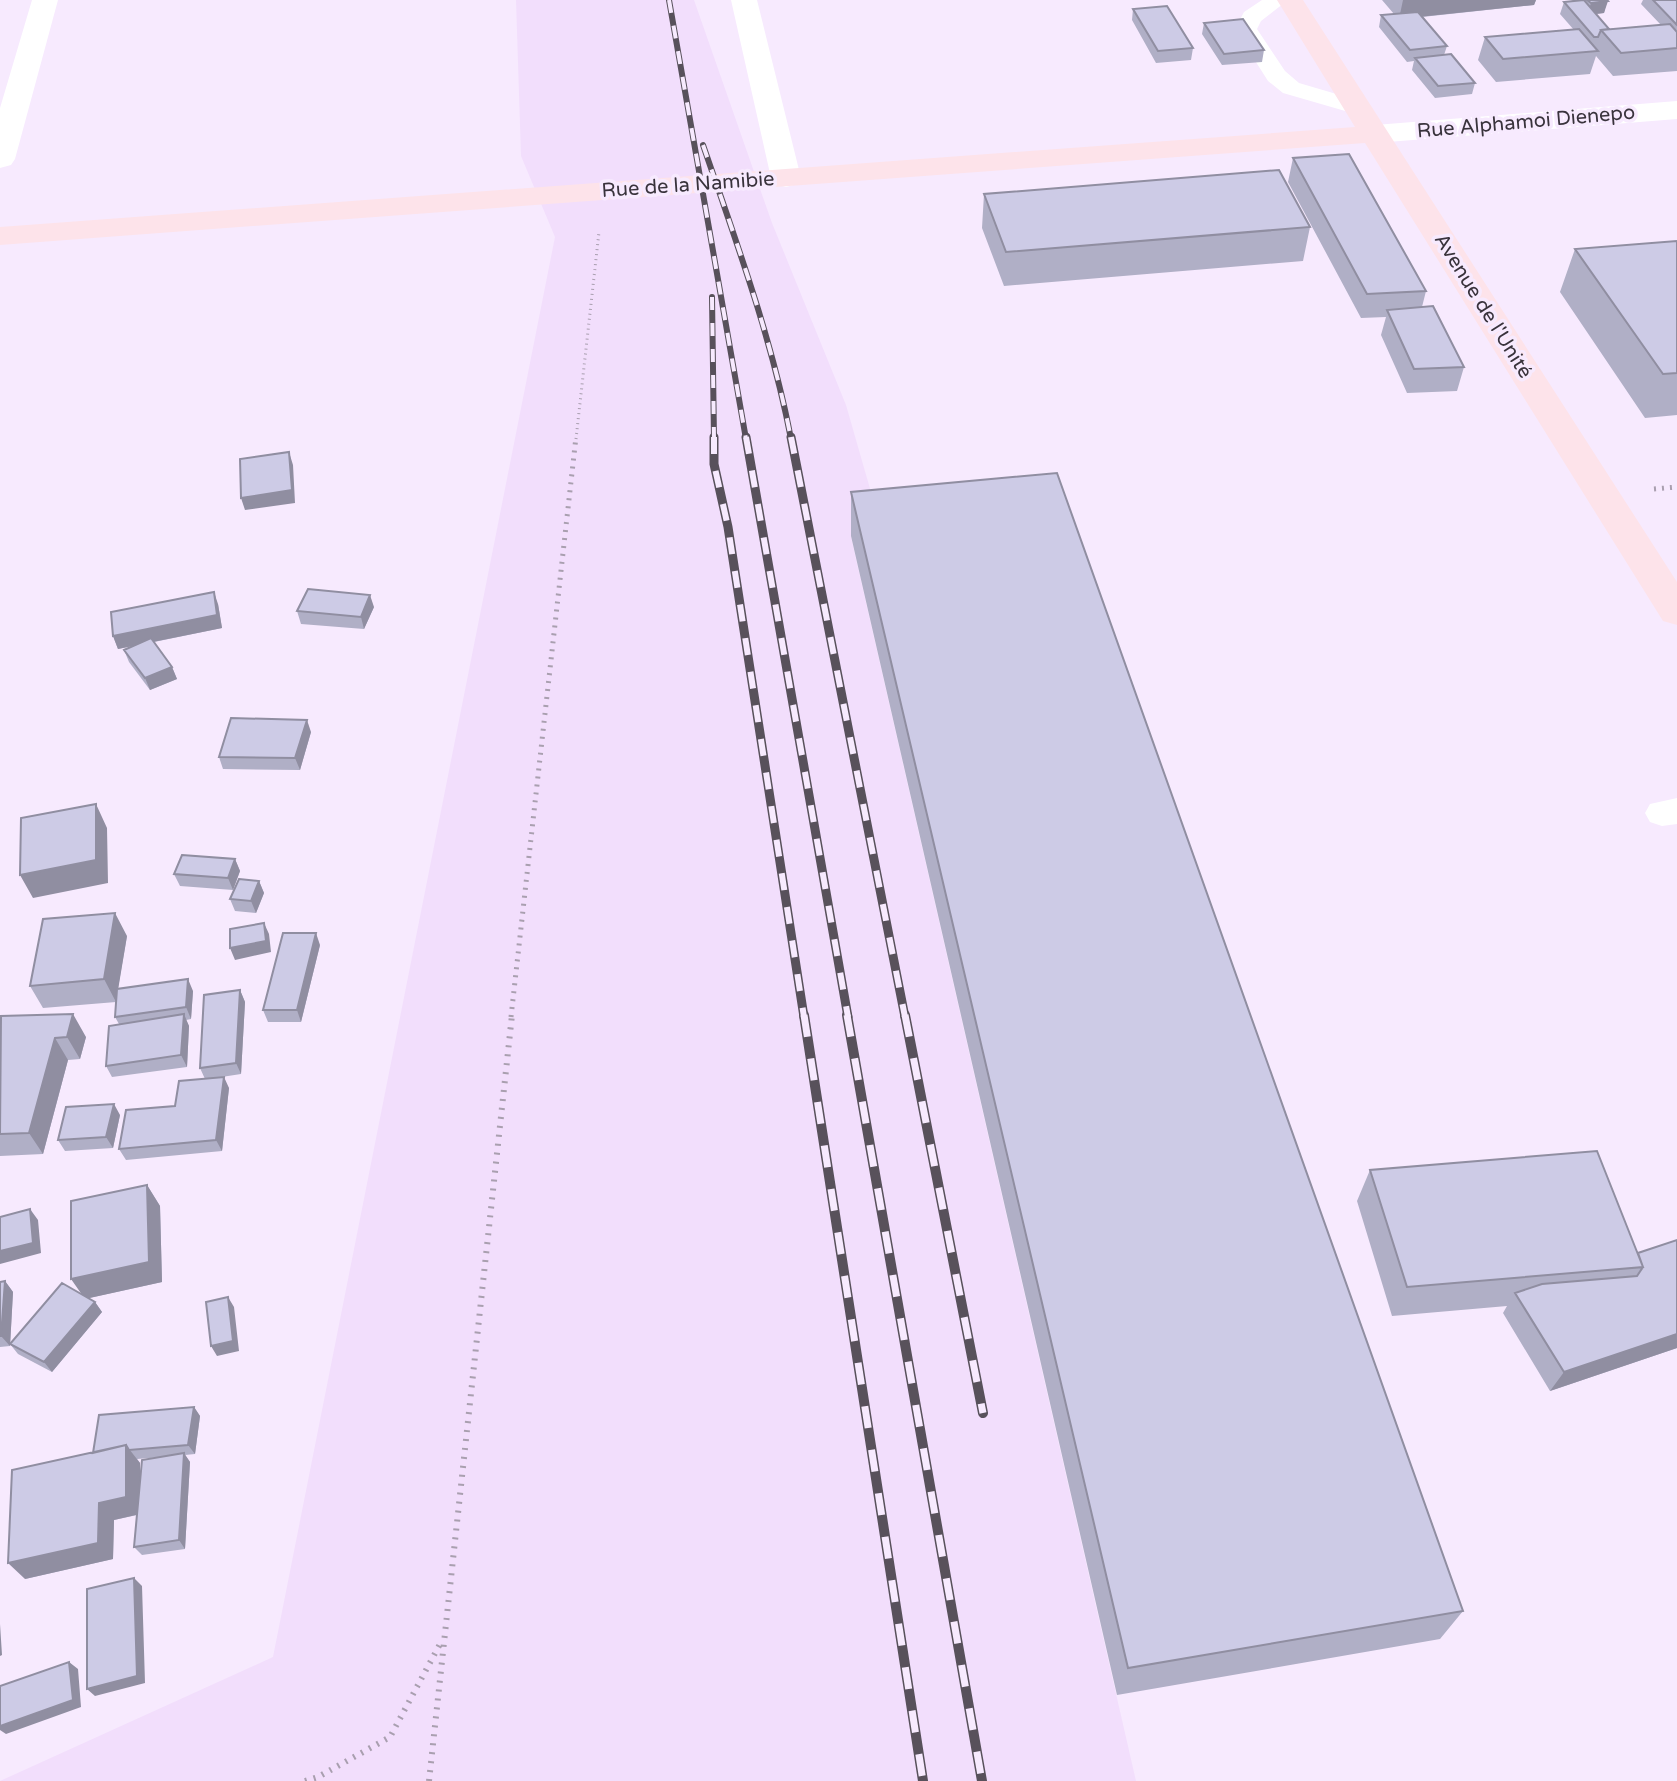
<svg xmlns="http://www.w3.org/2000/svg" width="1677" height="1781" viewBox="0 0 1677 1781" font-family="'Varela Round',sans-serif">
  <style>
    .built { fill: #f2defc }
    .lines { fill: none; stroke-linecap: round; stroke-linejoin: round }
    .path-far2 { stroke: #a99faf; stroke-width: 3; stroke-dasharray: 1 4; stroke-linecap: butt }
    .path-far1 { stroke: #a99faf; stroke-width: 5; stroke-dasharray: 2 6; stroke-linecap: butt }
    .path { stroke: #a99faf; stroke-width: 6; stroke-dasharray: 2 7; stroke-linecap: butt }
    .lane { fill: #fff; fill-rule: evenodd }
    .street { fill: #fff; fill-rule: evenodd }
    .secondary { fill: #fde3ea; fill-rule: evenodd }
    .rail-far2-casing { stroke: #58515b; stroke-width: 6 }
    .rail-far1-casing { stroke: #58515b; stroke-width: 9 }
    .rail-casing { stroke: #58515b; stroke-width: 10 }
    .rail-far2 { stroke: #f7eafe; stroke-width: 4; stroke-dasharray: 13; stroke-linecap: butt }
    .rail-far1 { stroke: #f7eafe; stroke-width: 6; stroke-dasharray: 17; stroke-linecap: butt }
    .rail { stroke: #f7eafe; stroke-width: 7; stroke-dasharray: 22; stroke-linecap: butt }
    .wall { fill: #b0afc6; fill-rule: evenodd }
    .shaded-wall { fill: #908ea1 }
    .building { fill: #cdcbe6; stroke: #908ea1; stroke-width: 2 }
    .labels { text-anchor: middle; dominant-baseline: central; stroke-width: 7; stroke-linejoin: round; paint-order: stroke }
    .far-street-label { font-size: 20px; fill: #39333c; stroke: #f7eafe }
  </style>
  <rect width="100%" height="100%" fill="#f7eafe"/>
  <!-- built -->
  <path class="built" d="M516 0H694L772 223 846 405 883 534 851 537 1136 1781H0L273 1657 555 237 521 156Z"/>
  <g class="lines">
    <!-- path-far2 -->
    <path class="path-far2" d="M576 439 599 232"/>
    <!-- path-far1 -->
    <path class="path-far1" d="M1654 489 1677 487
      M511 1017 576 437"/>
    <!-- path -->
    <path class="path" d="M305 1781 318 1777 390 1737 440 1644
      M429 1781 512 1015"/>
    <!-- lane -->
    <path class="lane" d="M1262 0H1288L1261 21 1257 29 1285 71 1299 83 1367 103 1371 108 1367 113 1359 115 1283 93 1268 81 1235 29 1244 12Z
      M1677 798V824L1662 826 1650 822 1645 813 1650 804Z"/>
    <!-- street -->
    <path class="street" d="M32 0H58L15 159 11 165 0 168V108Z
      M731 0H757L801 178 797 184 786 187 775 184 771 178Z
      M1677 101V119L1375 143 1365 140 1360 134 1365 128 1375 125Z"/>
    <!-- secondary -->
    <path class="secondary" d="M1277 0H1303L1677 582V625L1663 621 1365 143 0 245V227L1355 127Z"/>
    <defs>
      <path id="rail-far2" d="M669 0 746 439
        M703 145C736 241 772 339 791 439
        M712 297 714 439"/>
      <path id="rail-far1" d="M714 437V464L728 527 804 1017
        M746 437 848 1017
        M791 437 905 1017"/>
      <path id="rail" d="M804 1015 923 1781
        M847 1015 982 1781
        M905 1015 983 1413"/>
    </defs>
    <!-- rail-far2 casing -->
    <use href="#rail-far2" class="rail-far2-casing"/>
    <!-- rail-far1 casing -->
    <use href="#rail-far1" class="rail-far1-casing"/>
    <!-- rail casing -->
    <use href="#rail" class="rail-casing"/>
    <!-- rail-far2 -->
    <use href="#rail-far2" class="rail-far2"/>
    <!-- rail-far1 -->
    <use href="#rail-far1" class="rail-far1"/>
    <!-- rail -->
    <use href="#rail" class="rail"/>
  </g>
  <!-- wall -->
  <path class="wall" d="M1382 0H1536L1534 5 1422 17 1447 46 1444 55 1475 83 1472 94 1435 98 1412 70 1414 61 1407 62 1379 27 1381 15 1394 14Z
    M1571 0H1607L1604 13 1596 14 1609 29 1661 25 1641 4 1643 0H1677V71L1613 76 1596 56 1590 74 1496 82 1478 60 1485 37 1574 30 1560 14 1564 2 1573 1Z
    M1133 9 1193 48 1191 60 1156 63 1132 20Z
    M1204 23 1264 50 1262 62 1222 65 1202 34Z
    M1293 158 1426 291 1422 307 1464 367 1457 391 1407 393 1381 335 1386 317 1361 318 1288 182Z
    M984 194 1310 227 1303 261 1004 286 982 228Z
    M1677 241V415L1645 418 1560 292 1575 249Z
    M851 492 1463 1611 1440 1639 1117 1695 851 536Z
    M218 604 222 628 154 642 172 667 177 679 150 690 129 662 124 650 132 646 118 649 113 636Z
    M374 607 364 629 301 624 297 611Z
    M311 732 300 770 223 769 219 757Z
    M235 859 240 871 233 890 180 886 174 874Z
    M259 881 264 893 256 913 235 911 230 899Z
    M127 936 118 988 193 991 191 1019 186 1020 189 1026 187 1067 112 1077 106 1066 119 1024 115 1017 116 1002 43 1008 30 986Z
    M320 945 301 1022H268L263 1010Z
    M240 990 245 1002 241 1074 215 1078 229 1088 222 1151 126 1160 119 1149 175 1106 205 1079 200 1068Z
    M0 1019 86 1037 80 1059 68 1060 43 1154 0 1156Z
    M120 1115 113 1148 65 1151 58 1140Z
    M1370 1170 1638 1253 1677 1240V1348L1550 1391 1503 1313 1507 1306 1392 1316 1357 1201Z
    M147 1185 160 1206 162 1282 89 1298 95 1302 102 1312 52 1372 18 1354 10 1344 81 1294Z
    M5 1281 13 1292 10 1346 0 1347V1282Z
    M194 1407 200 1416 195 1454 185 1455 190 1462 185 1549 142 1555 134 1547 137 1515 114 1520 113 1559 25 1579 93 1453ZM163 1457 140 1486V1463L137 1459Z"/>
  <!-- shaded-wall -->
  <path class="shaded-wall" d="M1403 0H1536L1534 5 1399 19Z
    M1608 1 1604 13 1587 15 1591 3Z
    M289 452 293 465 295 503 245 510 241 498Z
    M214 592 218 604 222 628 118 649 113 636Z
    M370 595 374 607 364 629 361 617Z
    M172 667 177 679 150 690 145 678Z
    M307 720 311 732 300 770 295 758Z
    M96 804 107 828 108 883 33 898 20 875Z
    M235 859 240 871 233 890 228 878Z
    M259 881 264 893 256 913 251 901Z
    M115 913 127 936 116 1002 104 979Z
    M264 923 269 934 271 952 235 960 230 948Z
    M316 933 320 945 301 1022 297 1010Z
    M188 979 193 991 191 1019 186 1007Z
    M240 990 245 1002 241 1074 236 1063Z
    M73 1014 86 1037 80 1059 67 1037Z
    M184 1014 189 1026 187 1067 181 1055Z
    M55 1038 68 1060 43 1154 29 1133Z
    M224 1077 229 1088 222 1151 216 1140Z
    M114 1104 120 1115 113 1148 106 1137Z
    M147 1185 160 1206 162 1282 85 1299 71 1279Z
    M30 1209 38 1220 41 1253 0 1264V1251Z
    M5 1281 13 1292 10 1346 1 1336Z
    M228 1297 234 1307 239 1351 217 1356 211 1346Z
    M95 1302 102 1312 52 1372 44 1362Z
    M1677 1334V1348L1550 1391 1564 1372Z
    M194 1407 200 1416 195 1454 188 1445Z
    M126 1445 140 1463V1514L114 1520 113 1559 25 1579 8 1563Z
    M184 1453 190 1462 185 1549 179 1540Z
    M134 1578 142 1586 145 1683 95 1696 87 1689Z
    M0 1624 2 1655 0 1656Z
    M69 1662 78 1669 81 1707 6 1734 0 1730V1726Z"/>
  <!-- building -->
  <path class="building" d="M1584 0 1609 29 1601 30 1598 37H1594L1564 2Z
    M1587 0H1607L1608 1 1591 3Z
    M1653 0H1677V25Z
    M1167 6 1193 48 1158 51 1133 9Z
    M1418 12 1447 46 1410 50 1381 15Z
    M1243 19 1264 50 1224 54 1204 23Z
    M1670 24 1677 32V48L1621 53 1601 30Z
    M1579 29 1598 51 1503 59 1485 37Z
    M1451 54 1475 83 1438 86 1415 58Z
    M1349 154 1426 291 1367 294 1293 158Z
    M1279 170 1310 227 1006 252 984 194Z
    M1677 241V373L1663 374 1575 249Z
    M1433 306 1464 367 1414 369 1387 310Z
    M289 452 292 490 241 498 240 459Z
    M1057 473 1463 1611 1128 1668 851 492Z
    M308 589 370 595 361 617 297 611Z
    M214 592 217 615 113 636 111 612Z
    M151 638 172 667 145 678 124 650Z
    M231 718 307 720 295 758 219 757Z
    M96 804V860L20 875 21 818Z
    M182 855 235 859 228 878 174 874Z
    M239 879 259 881 251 901 230 899Z
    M115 913 104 979 30 986 43 919Z
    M264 923 266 941 230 948V929Z
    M283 933H316L297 1010H263Z
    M188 979 186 1007 115 1017 117 989Z
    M240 990 236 1063 200 1068 204 995Z
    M73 1014 67 1037 55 1038 29 1133 0 1134 1 1016Z
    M184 1014 181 1055 106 1066 109 1026Z
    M224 1077 216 1140 119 1149 126 1110 175 1106 179 1081Z
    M114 1104 106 1137 58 1140 66 1107Z
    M1597 1151 1643 1267 1407 1287 1370 1170Z
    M147 1185 149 1262 71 1279V1201Z
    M30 1209 33 1243 0 1251V1217Z
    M1677 1240V1334L1564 1372 1515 1293 1542 1284 1637 1276 1643 1267 1638 1253Z
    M5 1281 1 1336H0V1282Z
    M62 1283 95 1302 44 1362 10 1344Z
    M228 1297 233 1341 211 1346 206 1302Z
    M194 1407 188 1445 129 1450 126 1445 93 1453 99 1415Z
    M126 1445V1497L99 1503 98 1543 8 1563 12 1470Z
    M184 1453 179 1540 134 1547 142 1460Z
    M134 1578 137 1676 87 1689V1589Z
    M69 1662 73 1700 0 1726V1686Z"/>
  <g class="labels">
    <!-- far-street labels -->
    <g class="far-street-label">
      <text transform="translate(1526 122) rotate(-5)">Rue Alphamoi Dienepo</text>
      <text transform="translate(688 185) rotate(-4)">Rue de la Namibie</text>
      <text transform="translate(1483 306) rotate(58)">Avenue de l'Unité</text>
    </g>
  </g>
</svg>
